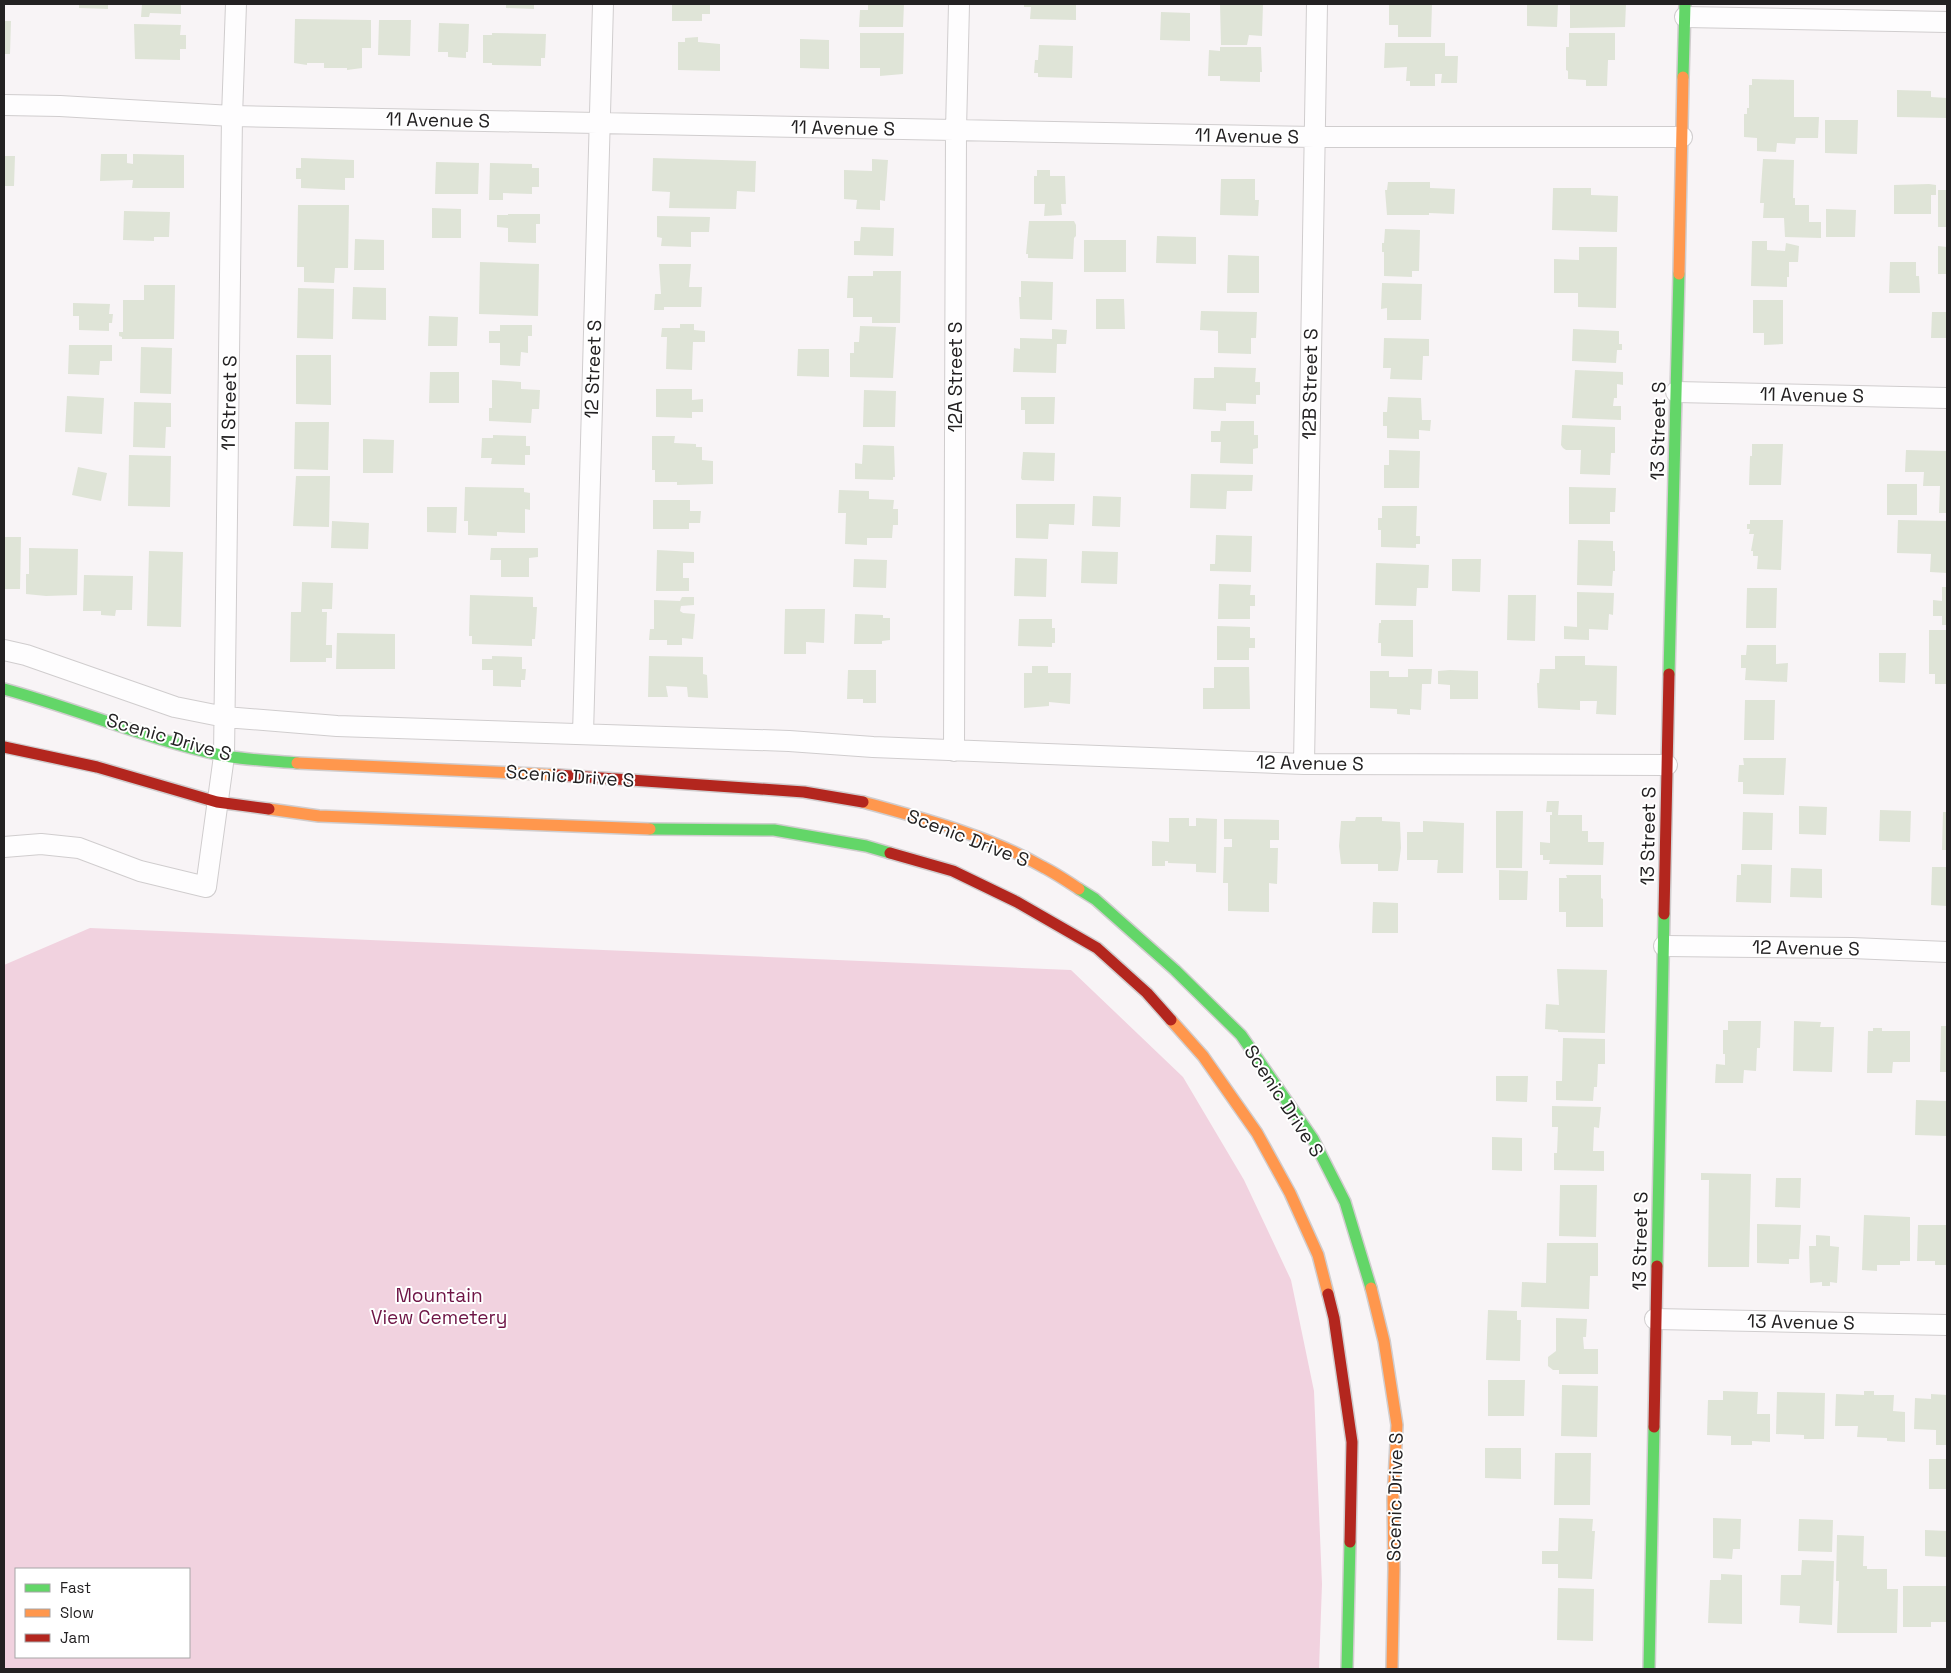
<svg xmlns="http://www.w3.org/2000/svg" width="1951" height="1673" viewBox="0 0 1951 1673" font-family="'Space Grotesk',sans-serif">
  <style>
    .green { fill: #f1d2df; fill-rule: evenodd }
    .building { fill: #dfe4d7 }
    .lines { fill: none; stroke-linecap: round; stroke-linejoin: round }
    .street-casing { stroke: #d0cdce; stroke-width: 22 }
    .fast-casing { stroke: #d0cdce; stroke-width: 14 }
    .slow-casing { stroke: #d0cdce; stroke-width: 14 }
    .jam-casing { stroke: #d0cdce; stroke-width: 14 }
    .street { stroke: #fefdfe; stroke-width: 20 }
    .fast { stroke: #63d668; stroke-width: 11 }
    .slow { stroke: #ff974d; stroke-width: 11 }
    .jam { stroke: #b3261e; stroke-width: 11 }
    .labels { text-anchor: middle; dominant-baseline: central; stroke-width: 4; stroke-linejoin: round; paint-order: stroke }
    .street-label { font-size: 19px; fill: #232122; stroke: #fff }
    .park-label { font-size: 19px; fill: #6e1546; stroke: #fff }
  </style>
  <rect width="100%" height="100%" fill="#f8f4f6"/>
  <!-- green -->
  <path class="green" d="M90 928 1071 970 1183 1077 1244 1180 1291 1280 1314 1391 1322 1584 1319 1669H4V965ZM16 1569H189V1657H16Z"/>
  <!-- building -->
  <path class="building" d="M79 4H108V9L79 8Z
    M142 4H181V14L150 13 149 17H141Z
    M506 4H534V9L506 8Z
    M672 4H710V14H702V21H672Z
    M868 4H904L903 27H859L860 10H868Z
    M1024 4H1076V20L1030 19 1031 7H1024Z
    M1220 4H1263L1262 36 1249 35 1247 45H1221Z
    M1389 4H1432L1431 37H1398V25H1389Z
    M1527 4H1558L1557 27 1527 26Z
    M1570 4H1626L1625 27 1570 28Z
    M1161 12 1190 13V41L1160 40Z
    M295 19 371 20V48H362V68L347 70V68H324V63H307V65L294 63Z
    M379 20H411L410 56 378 55Z
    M4 21H11L10 54H4Z
    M439 23 469 24 468 52H466V58L448 57V52H438Z
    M134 24 181 25 180 35H186V49H180V60L135 59Z
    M492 33 546 34 545 58H541V66L492 65V63H483V35H492Z
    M860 33H904L903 74 880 76V68H860Z
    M1569 33H1615V60H1608L1607 86H1586V80L1568 79V71L1566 70V47H1569Z
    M698 37V42L720 44V71L678 70V42H685V38Z
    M800 39 829 40V69L800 68Z
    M1385 43H1445V56H1458L1457 83H1441L1442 74H1435V86H1410V81H1406L1407 67 1384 68Z
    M1039 45 1073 46 1072 78 1038 77V73H1034L1035 60H1038Z
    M1220 47H1261L1262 72H1260V82L1220 81V76H1208L1209 50 1220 51Z
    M1752 79 1794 80V117H1819L1818 138H1796L1795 144 1777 143 1776 152 1757 151V138L1744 137V114H1747V108H1749V85H1752Z
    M1897 90 1931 91V97L1947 98V118L1897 117Z
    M1825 120H1858L1857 154 1825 153Z
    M101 154H127V163L133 164V154L184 155V188H132L133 180 100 181Z
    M4 156H15L14 186H4Z
    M301 158 354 160V178H345V190L301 188V179H296V168H301Z
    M653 158 756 161 755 192 737 191 736 209 669 208 670 192 652 191Z
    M872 159 888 160 885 201 880 200V210L856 209 857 200 844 199V170L872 171Z
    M1763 159 1794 160 1793 198H1795V205H1809V222H1821V238L1785 237 1784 218H1763L1764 203H1760Z
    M436 162 479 163 478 194H435Z
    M490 163 532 164V168H539V187H532V194L503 193V200H489Z
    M1037 170H1050V176H1065L1066 204H1061L1062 215 1044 216 1045 204H1034V176H1037Z
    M1221 179H1255V200H1259L1258 216 1220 215Z
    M1388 182H1430V188L1455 189 1454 214 1429 213V215H1387L1385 190H1387Z
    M1929 184 1936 185V195H1931V214H1894V185Z
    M1553 188H1591V195L1618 196 1617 232 1552 230Z
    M1938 190H1947V227H1938Z
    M298 205H349L348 268H335L334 283 304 282V267H297Z
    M432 208 461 209V238H432Z
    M1826 209 1856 210 1855 237H1826Z
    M124 211 170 212 169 237H154V241L123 240Z
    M508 214H540V224H536V243L508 242V228L497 227V215H508Z
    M657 216 710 217 709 232H691V247L661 246 662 238 657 237Z
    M1029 221H1074L1076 225V236L1074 238 1073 259 1028 258V254H1026Z
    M861 227 894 228 893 256 854 255V241H860Z
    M1385 229 1420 230 1419 271H1412V277L1384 276V252H1382V243H1384Z
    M1157 236 1196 237V264L1156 263Z
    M355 239 384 240V270H354Z
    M1084 240H1126V272H1084Z
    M1752 241H1767V250L1785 251 1786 243 1799 246 1798 262H1789V277H1787V287L1751 286Z
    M1938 246 1947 247V274H1938Z
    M1579 247H1617L1616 308 1578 307V293H1554V259L1579 260Z
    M1228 255 1259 256V293H1227Z
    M480 262 539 264 538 316 479 314Z
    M1890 262H1916V276H1919L1920 293H1889Z
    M659 264H691L689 287H702L701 307H664V310H654L655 294H661Z
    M873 271H901L900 323H872V317H853V298H847L848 276H873Z
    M1021 281 1053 282 1052 320 1020 319 1019 297H1021Z
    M1382 283 1422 284 1421 320H1387V308L1381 309Z
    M144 285H175L174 339H122V337L119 336V332H123V300H144Z
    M353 287 386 288V320L352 319Z
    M298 288 334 289 333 339 297 338Z
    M1096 299H1124L1125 329H1096Z
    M1753 300H1783V344L1764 345V333H1753Z
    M73 303 110 304 109 314H113L112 323H109V331L79 330V316H73Z
    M1201 311 1257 312 1256 338H1251V354L1218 353V331L1200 330Z
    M1932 312H1947V338H1931Z
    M429 316 458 317 457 346H428Z
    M680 324H694V330L705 331V342H693L692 370 666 369 667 337H661L662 328H680Z
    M500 325H532V336H528V353L521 352 520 366 500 365V343H489V331H500Z
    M860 326 896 327 893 378 850 377V353H854V342H859Z
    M1052 329 1067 330 1066 344H1057L1056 373 1013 372 1014 348 1020 349V338L1052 339Z
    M1573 329 1619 331V344H1622V350H1617L1616 363 1572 361Z
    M1384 338 1429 339V356H1423L1422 380 1390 379 1391 368H1383Z
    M69 345H112V361H100L99 375 68 374Z
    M141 347 172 348 171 394 140 393Z
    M798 349H829V377L797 376Z
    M296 355H331V405L296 404Z
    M1214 367 1256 368 1255 382H1260V395H1256V404L1226 403V411L1193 409 1194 378H1214Z
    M1575 370 1623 372V385L1617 384V398H1614L1613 406H1621V420L1572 418Z
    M430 372H459V403H429Z
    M492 380 521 382V389L540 390 539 409H532L531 423 489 421V408H492Z
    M656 389H692V400L703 399V412H692V418L656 417Z
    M864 390 896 391 895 427H863Z
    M67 396 104 398 102 434 65 432Z
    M1021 397H1055L1054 424H1025V410H1021Z
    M1388 397 1421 398 1422 420H1431L1430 431 1419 430V439L1387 438V426H1383V412H1387Z
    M134 402 171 403V427H166L165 448 133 447Z
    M1221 421H1254V435H1258V448L1253 449V464L1220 463 1221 442H1211V431H1220Z
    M295 422H329L328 470 294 469Z
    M1562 425 1615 427V453H1611L1610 475 1580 474 1581 450H1566L1563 448 1561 445Z
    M493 435 526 436V446H530V455H525V465L491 464 492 458H481L482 438H493Z
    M652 436H675L674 443 696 444V447H702V460L713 461V484L677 485V482H655V470H652Z
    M363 439 394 440 393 473H363Z
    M1752 444H1783L1781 485H1749L1750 456H1752Z
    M863 445 894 446 895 477H893V480L855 479V463L862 464Z
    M1389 450 1420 451 1419 488H1384V465H1389Z
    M1906 450 1947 451V513H1939L1940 486H1923L1924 472H1905Z
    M1023 452 1055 453 1054 481 1022 480 1021 478Z
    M129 455 171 456 170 507 128 506Z
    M78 467 107 473 101 501 72 495Z
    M1191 474 1253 475 1252 491H1227L1226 509 1190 508Z
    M296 476H330L329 527 293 526Z
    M1887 484H1917V515H1887Z
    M465 487 524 488V492L530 493V510L525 509V533L497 532V536L468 535V521H464Z
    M1569 487 1616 488 1615 512H1610V524H1569Z
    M839 490 869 491V499L894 500 893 509H898V525H893L892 538H867V545L845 544 846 513H838Z
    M1093 496 1121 497 1120 527 1092 526Z
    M653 500H690V511H701L700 523H689V529H653Z
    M1016 504H1075L1074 525 1049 524 1048 539 1016 538Z
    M1382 506H1417L1416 536H1420V544H1416V548L1381 547V530H1378V518H1382Z
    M427 507H457L456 533 427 532Z
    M1750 520H1783L1781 570 1757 569 1758 556H1753V551H1751L1754 534H1749L1750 529H1747V524H1750Z
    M1898 520 1947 521V573L1930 572 1931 554 1897 553Z
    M332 521 369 523 368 549 331 548Z
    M1216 535 1252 536 1251 572 1210 571V564H1215Z
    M4 537H21L20 589H4Z
    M1578 540 1613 541V551H1615V571H1613L1612 586 1577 585Z
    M29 548 78 549 77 595 46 596 26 594V574H29Z
    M491 548H538V557L529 558V577H501V560H490Z
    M657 550 694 552V563H683V578H689V591H656Z
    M149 551 183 552 181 627 147 626Z
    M1082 551 1118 552 1117 584 1081 583Z
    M1015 558 1047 559 1046 597 1014 596Z
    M854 559 887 560 886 588 853 587Z
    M1452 559H1481L1480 592 1452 591Z
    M1376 563 1429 565 1428 588H1417L1416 606 1375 605Z
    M84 575 133 576 132 610H116L115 616 101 615V611H83Z
    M302 582 333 583 332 609H322V612H327L326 645H332V658H326V662H290L291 612H301Z
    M1219 584 1251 585 1250 595H1255V606H1250V619H1218Z
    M1942 587H1947V625H1942V616H1933V600L1942 601Z
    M1747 588H1777L1776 628H1746Z
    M1577 592 1614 593 1613 615 1609 614 1608 630 1589 629V640L1564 639V626L1577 627Z
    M470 595 533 597V607H537L535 639H532V646L472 644V636H469Z
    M1508 595H1536L1535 641 1507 640Z
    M682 597H694V605L681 606 680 611 683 613 695 614 693 639 682 638V645H667V640H649L650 629H654V600L680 601Z
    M785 609H825L824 643 806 642V654H784Z
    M855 614 883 615V618H890V640L882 641V644H854Z
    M1019 619H1052V628H1055V643H1052V647L1018 646Z
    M1381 620H1413V657L1381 656V643H1378L1379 623H1381Z
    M1217 626 1250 627V638H1255V648H1249V660H1217Z
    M1929 630H1947V684H1935V674H1929Z
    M337 633 395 634V669H336Z
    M1747 645H1776V664L1788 663 1787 682 1745 680 1746 668H1741V655H1746Z
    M1879 653H1906L1905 683 1879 682Z
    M492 656 522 657V669H526L525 680H521V687L493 686V670H482V659H492Z
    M649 656 703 657V674L707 675 708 698 688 697 687 687 666 686 668 697H648Z
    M1555 656H1585V665L1617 666 1616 715 1596 714 1597 701H1580V710L1538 708 1537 683H1539L1540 669H1555Z
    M1032 666H1048V673H1071L1070 704 1049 702V706L1024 708V673H1032Z
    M1214 667H1249L1250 709H1203V688H1214Z
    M1408 669H1432L1431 684H1422L1421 710 1410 709V715L1397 714V709L1370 708V671H1389V677H1408Z
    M848 670H876V703H863V699H847Z
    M1450 670 1478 671V699H1450V685L1438 684V671Z
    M1745 700H1775L1774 740H1744Z
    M1743 758H1786L1784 795 1743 794V782H1738L1739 765H1744Z
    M1547 801H1559L1558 815H1582V831H1588V842H1604L1603 865 1549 864 1550 860H1543V855H1540V842L1550 843V815H1552V812H1546Z
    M1799 806 1827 807 1826 835 1799 834Z
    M1880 810 1911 811 1910 842 1879 841Z
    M1496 811H1523L1522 868H1496Z
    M1743 812 1773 813 1772 850H1742Z
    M1943 812H1947V850H1942Z
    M1356 817H1382V821L1400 822 1401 848 1398 871H1378V864H1341L1339 846 1341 821H1355Z
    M1169 818H1189V826H1196V818L1217 819 1216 873 1196 872V864L1168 863V861H1165V866H1152V841L1169 842Z
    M1224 819 1279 820V840H1270V848H1278L1277 884 1269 883V912L1228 911V883H1223L1224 847H1232V839H1224Z
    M1423 821 1464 823 1463 873H1437L1438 860H1407V832H1423Z
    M1741 864 1772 865 1771 903 1736 902 1737 875H1741Z
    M1932 867H1947V906L1931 905Z
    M1791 868 1822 869V898L1790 897Z
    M1499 870 1528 871 1527 900H1499Z
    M1566 875H1601V898L1603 899V927H1566V912H1559V878H1567Z
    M1373 902 1398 903V933H1372Z
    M1557 969 1607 970 1605 1033 1558 1032V1030L1545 1029 1546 1004 1559 1005Z
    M1728 1021H1761L1760 1048H1757L1756 1071 1744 1070 1743 1083H1715L1716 1064 1725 1065V1054H1723V1030H1728Z
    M1794 1021 1821 1022 1820 1027H1834L1832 1072 1793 1071Z
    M1941 1026H1947V1072H1940Z
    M1873 1028H1882V1031H1910V1062H1893L1892 1073H1867L1868 1031H1873Z
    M1563 1038 1605 1039V1064H1598L1597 1087H1594L1593 1101 1556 1100V1081H1562Z
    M1496 1076H1528L1527 1102 1496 1101Z
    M1916 1100 1947 1101V1136L1915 1135Z
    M1552 1106 1601 1107 1599 1128 1594 1127 1593 1151H1604V1171L1554 1170V1153H1557L1558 1127H1552Z
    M1492 1137 1522 1138V1171L1492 1170Z
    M1701 1173 1751 1174 1749 1267H1708L1709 1180H1701Z
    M1776 1178H1801L1800 1208 1775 1207Z
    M1560 1185H1597L1596 1237 1559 1236Z
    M1864 1215 1910 1217V1261H1900V1265H1877V1271L1862 1270Z
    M1757 1224 1801 1225 1799 1259H1789V1264L1757 1263Z
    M1918 1225H1947V1265H1935V1261H1917Z
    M1816 1235 1830 1236V1246L1839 1247 1837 1283 1830 1282V1286H1822V1282L1810 1283 1809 1246H1816Z
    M1547 1243H1598V1276H1590L1589 1309 1521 1307 1522 1282 1546 1283Z
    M1488 1310 1517 1311V1320H1521L1520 1361 1486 1360Z
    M1556 1318 1587 1319 1586 1337H1583L1584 1349H1598V1374H1559V1370H1553L1548 1366V1357L1556 1351Z
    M1488 1380H1525L1524 1416H1488Z
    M1562 1385 1598 1386 1597 1437 1561 1436Z
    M1723 1391 1758 1392 1757 1414H1770V1442L1752 1441V1445H1731V1436L1707 1435 1708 1400H1723Z
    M1864 1391H1874V1395H1894L1893 1411 1905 1412V1442L1887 1441V1438L1857 1437 1858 1426H1835L1836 1394 1864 1395Z
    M1777 1392 1825 1393 1824 1439H1804V1435L1776 1434Z
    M1931 1394 1947 1395V1445H1936V1430L1914 1429 1915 1398 1931 1399Z
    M1485 1448H1521V1479L1485 1478Z
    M1555 1453H1591L1590 1505H1554Z
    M1929 1459H1947V1489H1929Z
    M1559 1518 1593 1519 1592 1531H1595L1592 1579 1558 1578V1564H1542V1551H1558Z
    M1713 1518 1741 1519 1740 1549H1733L1732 1559 1713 1558Z
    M1799 1519 1833 1520 1832 1552 1798 1551Z
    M1925 1530 1947 1531V1557L1925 1556Z
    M1837 1535 1864 1536 1863 1566H1867V1569H1887V1589H1898L1897 1633H1837L1839 1581H1836Z
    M1802 1560 1834 1561 1832 1625 1799 1623 1800 1606 1780 1605 1781 1575H1801Z
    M1721 1574 1742 1575V1624L1708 1623 1710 1580H1721Z
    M1903 1586H1947V1622H1931V1627H1903Z
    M1558 1588 1594 1589 1593 1641 1557 1640Z"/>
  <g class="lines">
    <defs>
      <path id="street" d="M1685 17 1947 22
        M4 105 60 106 232 116 1315 137H1682
        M1676 392 1947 398
        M4 650 26 655 175 707 225 717 337 726 789 741 873 747 1304 764 1667 765
        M583 734 603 4
        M954 751 956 130 959 4
        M1304 764 1317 4
        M4 847 41 844 79 848 140 871 206 887 224 756 232 116 236 4
        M1664 946 1852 948 1947 952
        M1655 1319 1947 1325"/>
      <path id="fast" d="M1683 77 1685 4
        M1669 674 1679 274
        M4 689C78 709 149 740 225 756 248 760 273 761 297 763
        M650 829 774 830 866 846 890 853
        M1079 889 1095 899 1175 970 1241 1035 1313 1139 1345 1202 1371 1288
        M1657 1266 1664 914
        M1347 1669 1350 1542
        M1649 1669 1654 1427"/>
      <path id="slow" d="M1679 274 1683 77
        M297 763 558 775
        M863 802C924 819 987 835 1043 867 1055 873 1067 881 1079 889
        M269 809 319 816 650 829
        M1171 1020 1203 1056 1257 1133 1290 1193 1318 1255 1328 1294
        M1371 1288 1384 1341 1397 1425 1393 1499 1394 1569 1392 1669"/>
      <path id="jam" d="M4 747 97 767 217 802 269 809
        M558 775 804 792 863 802
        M890 853 953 871 1017 902 1097 948 1147 993 1171 1020
        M1664 914 1669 674
        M1328 1294 1334 1318 1352 1442 1350 1542
        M1654 1427 1657 1266"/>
    </defs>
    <!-- street casing -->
    <use href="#street" class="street-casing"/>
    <!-- fast casing -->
    <use href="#fast" class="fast-casing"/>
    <!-- slow casing -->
    <use href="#slow" class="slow-casing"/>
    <!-- jam casing -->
    <use href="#jam" class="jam-casing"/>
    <!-- street -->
    <use href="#street" class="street"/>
    <!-- fast -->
    <use href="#fast" class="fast"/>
    <!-- slow -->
    <use href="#slow" class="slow"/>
    <!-- jam -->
    <use href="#jam" class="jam"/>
  </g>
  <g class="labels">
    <!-- street labels -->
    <g class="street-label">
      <text transform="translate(438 120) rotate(1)">11 Avenue S</text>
      <text transform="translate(843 128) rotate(1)">11 Avenue S</text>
      <text transform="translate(1247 136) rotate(1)">11 Avenue S</text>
      <text transform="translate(593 369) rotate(-88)">12 Street S</text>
      <text transform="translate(955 377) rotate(-90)">12A Street S</text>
      <text transform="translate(1310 384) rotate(-89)">12B Street S</text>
      <text transform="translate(1812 395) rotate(1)">11 Avenue S</text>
      <text transform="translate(229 403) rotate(-89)">11 Street S</text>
      <text transform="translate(1658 431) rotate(-89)">13 Street S</text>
      <text transform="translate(169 737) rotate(16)">Scenic Drive S</text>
      <text transform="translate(1310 763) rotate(1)">12 Avenue S</text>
      <text transform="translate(570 776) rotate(4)">Scenic Drive S</text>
      <text transform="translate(1648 836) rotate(-89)">13 Street S</text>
      <text transform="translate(968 838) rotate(21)">Scenic Drive S</text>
      <text transform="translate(1806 948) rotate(1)">12 Avenue S</text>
      <text transform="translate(1284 1101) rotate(57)">Scenic Drive S</text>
      <text transform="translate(1640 1241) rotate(-89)">13 Street S</text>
      <text transform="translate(1801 1322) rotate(1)">13 Avenue S</text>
      <text transform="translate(1395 1497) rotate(-89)">Scenic Drive S</text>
    </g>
    <!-- park labels -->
    <g class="park-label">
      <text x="439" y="1295">Mountain<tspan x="439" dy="22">View Cemetery</tspan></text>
    </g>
  </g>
  <!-- border -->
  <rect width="1951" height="1673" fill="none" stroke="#232122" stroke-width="10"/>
  <!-- legend -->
  <rect x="15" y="1568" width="175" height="90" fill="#ffffff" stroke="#a7a6a7"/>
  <rect x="25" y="1584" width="25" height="8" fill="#63d668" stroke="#a7a6a7"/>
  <text x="60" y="1593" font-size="15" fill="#232122">Fast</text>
  <rect x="25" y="1609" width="25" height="8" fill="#ff974d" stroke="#a7a6a7"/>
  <text x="60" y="1618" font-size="15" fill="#232122">Slow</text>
  <rect x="25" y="1634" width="25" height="8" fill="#b3261e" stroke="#a7a6a7"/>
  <text x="60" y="1643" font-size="15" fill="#232122">Jam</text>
</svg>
